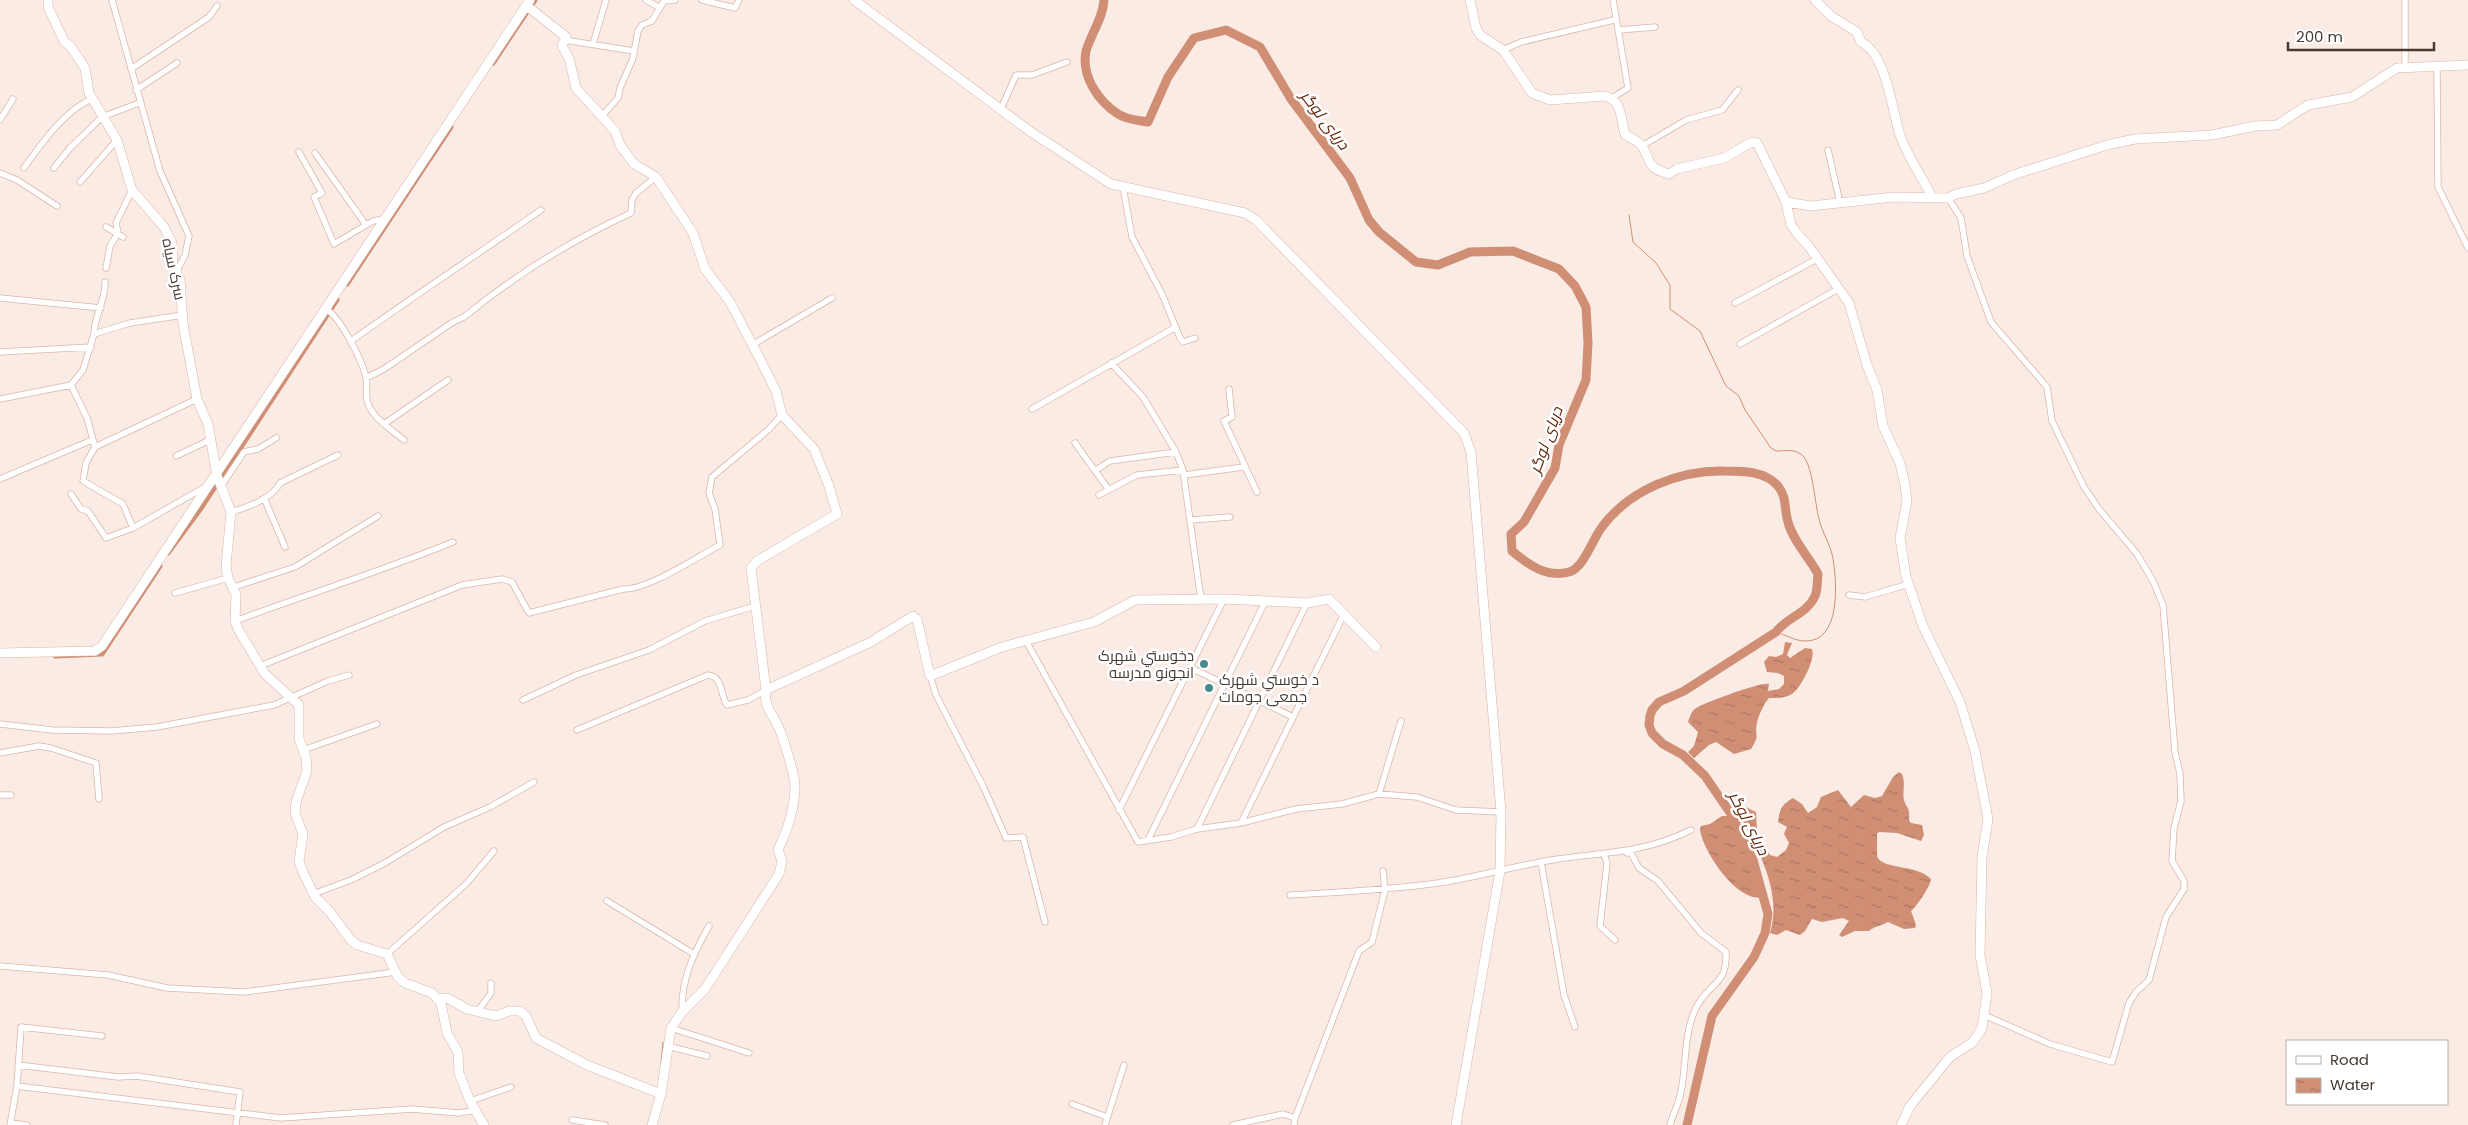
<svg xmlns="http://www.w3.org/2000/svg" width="2468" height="1125" viewBox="0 0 2468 1125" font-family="Poppins,Cairo,sans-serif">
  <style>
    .water { fill: url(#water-ripples) }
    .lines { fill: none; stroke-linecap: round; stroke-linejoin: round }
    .stream { stroke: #d08f74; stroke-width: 1 }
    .canal { stroke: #d08f74; stroke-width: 5 }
    .river { stroke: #d08f74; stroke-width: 9 }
    .street-casing { stroke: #dab6a7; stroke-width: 7 }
    .secondary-casing { stroke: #dab6a7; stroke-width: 10 }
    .street { stroke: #fff; stroke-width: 5.5 }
    .secondary { stroke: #fff; stroke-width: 9 }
    .poi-dot { fill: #458d8b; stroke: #fff; stroke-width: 2 }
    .labels { text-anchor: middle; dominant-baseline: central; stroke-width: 5; stroke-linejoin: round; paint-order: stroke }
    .street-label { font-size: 15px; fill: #483933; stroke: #fff }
    .poi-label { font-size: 15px; fill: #483933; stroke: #fff; text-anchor: end }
    .water-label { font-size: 16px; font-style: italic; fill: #63270a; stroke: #fff }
  </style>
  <defs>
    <pattern id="water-ripples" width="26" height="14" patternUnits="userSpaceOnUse" patternTransform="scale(1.25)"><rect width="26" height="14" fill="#d08f74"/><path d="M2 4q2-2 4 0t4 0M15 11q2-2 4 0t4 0" fill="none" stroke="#ab7660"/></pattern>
  </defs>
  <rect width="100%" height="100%" fill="#fbebe5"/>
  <!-- water -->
  <path class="water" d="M1785 642 1792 643 1787 655 1790 658 1805 648 1812 649C1816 659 1801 688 1792 694 1785 698 1778 698 1769 698 1765 702 1758 716 1757 723 1754 736 1761 734 1751 749L1734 754 1716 742 1709 745 1694 758 1688 752 1694 746 1698 732 1688 722C1690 717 1691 711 1696 708 1704 703 1762 681 1769 684L1768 691 1779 689 1784 684V676L1778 673 1767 672 1764 662 1769 656 1776 657 1783 654Z
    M1899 772 1902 774C1906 783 1902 792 1904 800 1907 810 1910 806 1909 820L1911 823 1922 825 1924 835 1921 841 1897 833 1879 832 1877 834V856C1882 870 1917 864 1931 879 1930 887 1917 906 1911 911L1916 925 1915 928 1904 929 1888 922C1881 926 1875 926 1869 931H1855L1842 937 1839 935 1849 921 1843 918 1822 922 1812 919 1805 931 1800 935 1786 930 1777 935 1770 933C1783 892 1757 846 1737 811L1746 807 1756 812 1757 830 1770 855 1777 857 1786 850 1789 843 1784 834 1787 827 1778 822C1780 809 1781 805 1793 798L1802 804 1808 813 1817 807 1821 797 1838 790 1851 807 1864 795 1875 798 1882 796 1893 777Z
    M1722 816H1729L1744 844 1762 897C1737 903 1702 850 1700 829L1701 826 1710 824Z"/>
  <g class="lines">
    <!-- stream -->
    <path class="stream" d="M1629 215 1633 242 1656 263 1670 285V309L1700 331 1726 386 1739 396 1745 410 1771 448 1776 451C1786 451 1796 448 1804 457 1813 469 1815 504 1819 519 1822 533 1831 545 1833 559 1837 583 1841 642 1805 641 1796 641 1785 635 1776 632
      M661 1063 663 1042"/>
    <!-- canal -->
    <path class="canal" d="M493 63 535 0
      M347 284 451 127
      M168 553 202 507 337 300
      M55 656 102 654 160 566"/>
    <!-- river -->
    <path class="river" d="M1104 0C1103 18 1091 34 1086 51 1081 76 1098 101 1118 114 1127 120 1138 120 1148 122L1168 77 1194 38 1226 30 1260 47 1291 99 1350 178 1369 220 1379 232 1416 262 1438 265 1470 252 1513 251 1559 269 1575 286 1586 307 1588 343 1586 380 1559 445 1555 468 1524 522 1511 534 1512 551C1529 565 1546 578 1569 572 1584 568 1593 538 1602 527 1630 489 1680 470 1725 471 1743 471 1765 471 1778 486 1787 497 1784 509 1788 522 1793 541 1809 557 1818 574 1817 581 1818 592 1814 598 1806 614 1786 618 1776 632L1684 691 1659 702 1652 710 1650 716 1649 725 1652 733 1663 744 1683 755 1705 776 1731 814 1753 860 1768 914 1765 933 1754 957 1712 1016 1687 1125"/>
    <defs>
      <path id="street" d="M112 0 160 171 189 236 185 255 177 271
        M646 0 660 8
        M702 0 735 8 739 0
        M2405 0V67
        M1619 30 1655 27
        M564 40 634 51
        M593 44 606 0
        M1503 50 1521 42 1614 20
        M2437 66 2438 187 2468 248
        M131 69 209 17 217 6
        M136 90 177 63
        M1612 98 1628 88 1613 0
        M1001 109 1016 75H1032L1067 62
        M602 116 618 98 620 88 633 58 638 31 642 25 652 21 664 1 675 0
        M0 120 13 99
        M1642 146 1686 120 1722 110 1738 90
        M1828 150 1840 203
        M299 152 322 193 314 197 334 244 373 221 383 219
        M315 153 366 225
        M24 168C40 145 65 110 92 99
        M54 168 70 148 102 117 139 103
        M0 173 17 180 57 206
        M80 182 117 140
        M1123 187 1132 237 1162 294 1180 338 1183 342 1195 338
        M1948 198 1961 218 1967 256 1991 322 2047 387 2052 421 2084 487 2099 509 2137 554 2153 581 2163 605 2175 752 2180 774 2181 801 2174 828 2172 861 2184 881V889L2166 917 2149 980 2136 992 2129 1003 2112 1062 2050 1044 1984 1015
        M106 227 123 237
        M106 268 110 246 118 233 116 223 132 190
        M0 298 101 308
        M1735 303 1817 259
        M325 308C341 318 361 358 366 377 368 386 365 395 368 404 374 419 392 430 404 440
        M94 334C94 316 106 300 105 282
        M351 341C414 296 478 254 541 210
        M1740 344 1838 289
        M752 345 832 298
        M0 352 91 347
        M1111 363 1143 397 1176 452 1183 470 1201 600
        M366 378 384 369 453 322 464 317C514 276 572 240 631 213L632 200 636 193 656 177
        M71 385 87 418 95 447 197 399
        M1229 389 1232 417 1224 421 1257 492
        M0 399 71 385 83 370 94 334 130 323 183 315
        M1032 409 1176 327
        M384 424 448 380
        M1075 443 1109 490
        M95 447 86 463 83 481 123 504 133 528
        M176 456 212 439
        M1096 470 1110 461 1176 452
        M1184 475 1244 467
        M0 479 92 440
        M222 485 244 452 258 449 276 438
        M71 494 81 509 88 511 106 538 133 528 207 486
        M1099 495 1137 475 1183 470
        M264 498 285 547
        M231 512C248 507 272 499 280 483L338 455
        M1191 520 1230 517
        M234 587 295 567 378 516
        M175 593 228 578
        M1849 595 1865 597 1909 584
        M235 621C308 594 382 571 453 542
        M1026 641 1138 842 1171 837 1197 829 1241 823 1296 809 1342 804 1379 794 1417 797 1456 810 1501 812
        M260 666 462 585 502 579 512 582 529 613 623 589C648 590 697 557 720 545L715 509 709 493 712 477 768 430 782 415
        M1191 668 1293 717
        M930 676 936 695 984 788 1006 838 1023 837 1045 922
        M523 700 576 675 649 650 705 621 755 606
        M0 724 52 730 111 731 157 727 274 705 328 681 349 675
        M577 730 708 675C723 676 720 695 727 705L748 700 766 690
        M303 750 377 724
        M0 753 39 746 51 748 96 763 99 799
        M1379 794 1401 721
        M0 795H11
        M1119 810 1224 599
        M1241 823 1344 614
        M1197 829 1307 603
        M1148 840 1265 602
        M1627 853H1631L1639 868 1658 881 1701 933 1726 952C1727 982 1715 980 1700 1001 1683 1026 1687 1063 1681 1092 1679 1103 1673 1114 1670 1125
        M1604 854 1607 863 1600 926 1615 940
        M1541 862 1564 995 1575 1027
        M313 894 351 880 385 863 444 827 490 807 534 782
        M1290 895C1340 892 1389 890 1438 883 1478 877 1518 865 1558 859 1607 852 1644 853 1691 830
        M607 901 694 954
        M387 954 466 884 494 851
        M0 966 108 975 167 988 244 992 396 972
        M478 1011 491 993V983
        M682 1012C681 979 693 955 709 926
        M671 1028 749 1053
        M667 1046 707 1056
        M18 1065 118 1077 137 1076 240 1092 236 1125
        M17 1086 281 1118 412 1109 459 1113 477 1110
        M470 1101 511 1087
        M1072 1104 1107 1117
        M1295 1118 1359 951 1372 942 1385 890 1383 871
        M572 1120 605 1125
        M11 1123 27 1125
        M10 1125 17 1086 21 1027 102 1036
        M1105 1125 1124 1065
        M1233 1125 1283 1114 1295 1118 1294 1125"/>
      <path id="secondary" d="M48 0V7L64 41 71 47 85 68 89 93 117 140 132 190 164 227 172 243 173 266 180 279 183 324 197 399 208 424 217 476 231 512 226 566 228 578 236 594 235 621 238 629 265 674 299 705V739L306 757 307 771 296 802 295 813 303 834 299 861 302 870 315 897 330 912 350 939 357 945 387 954 398 977 405 983 432 993 441 1003 447 1033 458 1052 459 1073 470 1101 484 1125
        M854 0 1031 132 1111 184 1245 213 1256 220 1464 433 1471 452 1501 812 1500 871 1456 1125
        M1470 0 1476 28 1480 35 1503 50 1532 93 1550 100 1605 96C1623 101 1620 118 1625 134 1629 138 1639 141 1642 146 1653 164 1645 167 1669 174L1677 169 1724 158 1752 142 1757 143 1786 202 1791 225 1796 232 1810 248 1849 303 1867 365 1877 390 1883 426 1900 463 1905 485 1907 501 1900 538 1906 577 1923 626 1960 702 1975 751 1988 819 1982 857 1980 955 1987 993 1982 1028 1973 1042 1950 1057 1910 1106 1901 1125
        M1815 0 1831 16 1857 32 1861 42C1886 53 1892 110 1900 135 1907 156 1922 177 1932 197
        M527 6 566 37 562 46 569 58 576 88 615 131 620 145 634 164 656 177 693 233 705 269 730 302 764 367 776 391 782 415 814 449 829 486 837 514 757 561 751 568 766 690C763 705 772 713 778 726 783 736 795 776 795 786 795 807 787 831 778 850L782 861 779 874 705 989 682 1012 671 1028 661 1094 652 1125
        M1786 202 1811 206 1894 197 1948 198 1956 194 1984 188 2013 175 2107 145 2135 139 2212 135 2255 126 2277 125 2308 105 2352 97 2397 68 2468 65
        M0 653 95 651 102 646 530 0
        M766 690 871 642 913 616 917 619 930 676 1002 647 1094 622 1135 600 1224 599 1307 603 1329 599 1376 647
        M437 999 447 998 467 1009 496 1016 509 1011H520L526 1016 536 1038 587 1065 661 1094"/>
    </defs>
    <!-- street casing -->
    <use href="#street" class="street-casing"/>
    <!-- secondary casing -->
    <use href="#secondary" class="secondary-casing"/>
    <!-- street -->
    <use href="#street" class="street"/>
    <!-- secondary -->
    <use href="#secondary" class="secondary"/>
  </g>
  <!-- markers -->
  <g class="poi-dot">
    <circle cx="1204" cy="664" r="5"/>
    <circle cx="1209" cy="688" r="5"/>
  </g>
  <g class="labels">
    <!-- street labels -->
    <g class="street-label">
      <text transform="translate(174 269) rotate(78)">سرک سیاه</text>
    </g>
    <!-- poi labels -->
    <g class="poi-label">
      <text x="1194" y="655">دخوستي شهرک<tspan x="1194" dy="17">انجونو مدرسه</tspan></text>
      <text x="1219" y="679" text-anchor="start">د خوستي شهرک<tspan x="1219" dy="17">جمعی جومات</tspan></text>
    </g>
    <!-- water labels -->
    <g class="water-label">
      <text transform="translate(1325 120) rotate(53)">دریای لوگر</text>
      <text transform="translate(1546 440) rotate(-70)">دریای لوگر</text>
      <text transform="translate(1749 823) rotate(63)">دریای لوگر</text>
    </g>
  </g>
  <!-- legend -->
  <rect x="2286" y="1040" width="162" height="65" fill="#ffffff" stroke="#b6b0ad"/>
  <rect x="2296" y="1056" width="25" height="8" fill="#ffffff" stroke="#b6b0ad"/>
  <text x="2330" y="1065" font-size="15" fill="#483933">Road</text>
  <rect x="2296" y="1078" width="25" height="15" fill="url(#water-ripples)" stroke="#b6b0ad"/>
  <text x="2330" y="1090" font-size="15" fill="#483933">Water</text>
  <!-- scale -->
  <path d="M2288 42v8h146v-8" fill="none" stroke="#483933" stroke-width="2.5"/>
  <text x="2296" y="42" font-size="15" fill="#483933" stroke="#ffffff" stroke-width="4" paint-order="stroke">200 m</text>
</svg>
